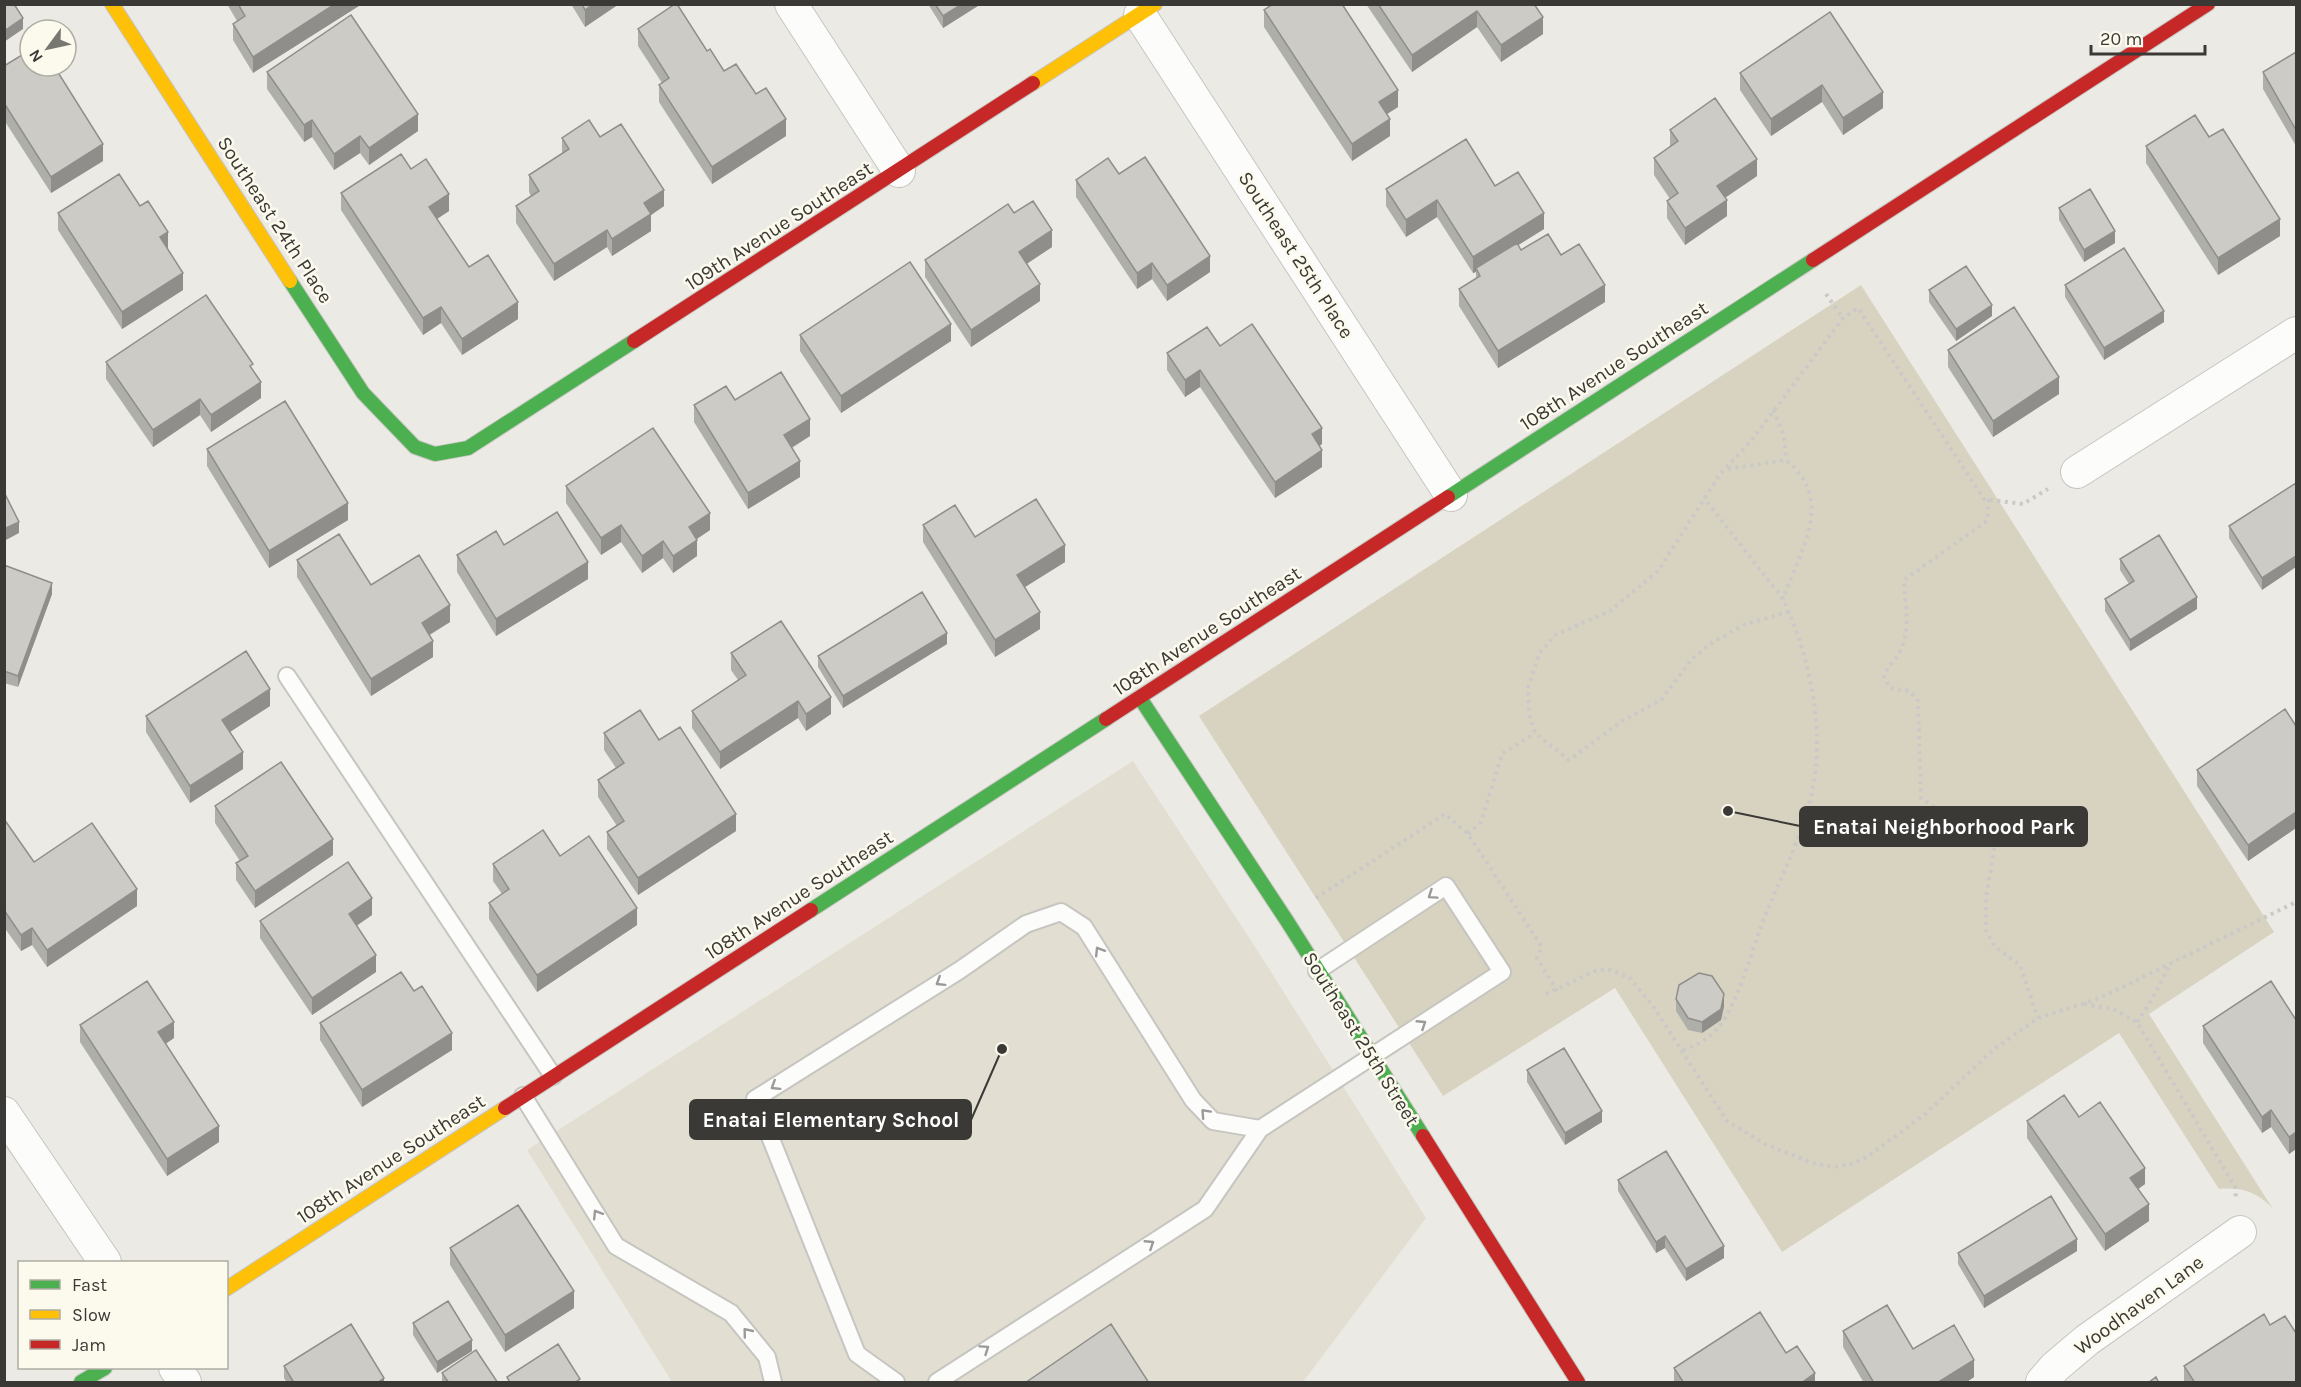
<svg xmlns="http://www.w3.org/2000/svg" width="2301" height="1387" viewBox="0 0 2301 1387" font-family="Karla,sans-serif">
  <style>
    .built { fill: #e2dfd2 }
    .green { fill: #d8d3c0 }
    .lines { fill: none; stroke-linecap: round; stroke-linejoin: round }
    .lane-casing { stroke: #c6c5c0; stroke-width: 20 }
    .street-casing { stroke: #c6c5c0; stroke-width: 34 }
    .fast-casing { stroke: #c6c5c0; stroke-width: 16 }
    .slow-casing { stroke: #c6c5c0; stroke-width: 16 }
    .jam-casing { stroke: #c6c5c0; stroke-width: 16 }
    .path { stroke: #cac9c7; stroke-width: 4; stroke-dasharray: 3 4.5; stroke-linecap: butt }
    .lane { stroke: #fcfcfb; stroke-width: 16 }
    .street { stroke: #fcfcfb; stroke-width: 32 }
    .fast { stroke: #4caf50; stroke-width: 14 }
    .slow { stroke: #ffc107; stroke-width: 14 }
    .jam { stroke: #c62828; stroke-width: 14 }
    .wall { fill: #afafaa }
    .shaded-wall { fill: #8f8e8b }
    .building { fill: #cccbc6; stroke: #8f8e8b; stroke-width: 1.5 }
    .oneway { stroke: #9b9a98 }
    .labels { text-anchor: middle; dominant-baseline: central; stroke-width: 5; stroke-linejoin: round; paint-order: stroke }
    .street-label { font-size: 20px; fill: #3a3935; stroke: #fcf9ed }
    .leader { fill: none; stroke: #3a3935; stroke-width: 2 }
    .callout-dot { fill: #3a3935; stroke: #fcf9ed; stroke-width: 2 }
    .callout { fill: #3a3935; stroke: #3a3935; stroke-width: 2 }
    .callout-label { font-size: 21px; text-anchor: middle; font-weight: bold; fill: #fff }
  </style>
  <rect width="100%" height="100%" fill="#eceae4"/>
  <!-- built -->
  <path class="built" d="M1133 761 1256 948 1426 1218 1303 1382H672L527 1150Z"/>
  <!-- green -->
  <path class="green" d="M1861 285 2274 932 2149 1014 2273 1209C2258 1192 2241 1187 2219 1189L2119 1033 1782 1252 1615 988 1443 1096 1199 716Z"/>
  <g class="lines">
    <defs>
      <path id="lane" d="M287 676 553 1076
        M523 1096 616 1246 731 1313 767 1357 773 1382
        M896 1382 857 1354 755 1099 960 970 1026 924 1061 912 1084 927 1193 1100 1213 1121 1260 1129
        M937 1382 1205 1209 1260 1129 1502 972 1446 886 1317 971"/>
      <path id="street" d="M791 4 899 171
        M1140 15 1451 495
        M2077 472 2296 333
        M4 1113 105 1262
        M175 1368 185 1382
        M2042 1382 2055 1367 2087 1340 2240 1232"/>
      <path id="fast" d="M290 281 363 393 415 447 435 454 468 448 634 341
        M1448 497 1813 260
        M1140 698 1287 921 1423 1136
        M811 910 1106 719
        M81 1382 105 1368"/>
      <path id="slow" d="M112 4 290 281
        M1033 83 1155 4
        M226 1289 505 1108"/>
      <path id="jam" d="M1813 260 2208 4
        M634 341 1033 83
        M1106 719 1448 497
        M505 1108 811 910
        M1423 1136 1578 1382"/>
    </defs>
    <!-- lane casing -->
    <use href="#lane" class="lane-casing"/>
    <!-- street casing -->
    <use href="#street" class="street-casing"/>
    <!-- fast casing -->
    <use href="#fast" class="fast-casing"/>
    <!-- slow casing -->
    <use href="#slow" class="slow-casing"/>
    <!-- jam casing -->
    <use href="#jam" class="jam-casing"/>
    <!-- path -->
    <path class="path" d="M1826 294 1843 318
      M1773 410 1784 435 1786 460
      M1728 469 1786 460C1836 500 1800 550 1783 599
      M1989 499 1987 521 1904 580C1905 605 1911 625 1901 650 1896 660 1887 666 1884 677L1890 688 1910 691 1918 701 1921 798 1994 848 1986 899V930L1994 946 2020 965 2038 1018
      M1789 612 1746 624 1713 642 1692 659 1661 700 1622 721 1569 760 1535 733 1529 713 1528 688 1539 654 1555 635 1610 611 1658 571 1720 474 1752 440 1843 318 1858 308 1984 499 2023 504 2048 489
      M1468 834 1481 822 1502 754 1535 733
      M1316 898 1445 814 1468 834 1542 947 1537 958 1557 991
      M1546 994 1595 971 1607 969 1629 977 1653 1006 1727 1121 1765 1144 1812 1163 1834 1167 1852 1164 1867 1157 1924 1115 1993 1050 2038 1018 2100 998 2296 902
      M2084 1004 2113 1009 2137 1022 2235 1187 2236 1198
      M2137 1022 2151 1001 2171 963
      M1683 1050C1700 1044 1713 1037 1723 1021 1741 993 1750 955 1762 924 1782 872 1810 824 1816 768 1821 713 1807 649 1783 599L1704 498"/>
    <!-- lane -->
    <use href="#lane" class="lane"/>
    <!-- street -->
    <use href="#street" class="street"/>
    <!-- fast -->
    <use href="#fast" class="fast"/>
    <!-- slow -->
    <use href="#slow" class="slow"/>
    <!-- jam -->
    <use href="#jam" class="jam"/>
  </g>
  <!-- wall -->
  <path class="wall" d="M227 4H362L253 73 233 40V24L237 21Z
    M571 4H619L585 27Z
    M928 4H981L943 28Z
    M1366 4H1534L1543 34 1501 62 1477 27 1412 72Z
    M1264 10 1398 107 1387 114 1390 136 1352 161 1264 27Z
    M1830 12 1883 108 1843 135 1822 102 1771 136 1740 90V73Z
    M638 29 707 51 724 71 756 94 786 136 712 184 659 102V85L662 83 638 46Z
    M2296 52V146L2263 89V72Z
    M4 66 103 161 51 193 4 120Z
    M267 72 418 131 369 165 360 153 334 170 312 137 304 142 267 89Z
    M1670 130 1757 176 1725 198 1727 216 1685 245 1667 218V201L1670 199 1654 175V158L1670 147Z
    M600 137 664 206 651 215V231L612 256 607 247 554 281 516 223V206L531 196 529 192V175L562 154V138Z
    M2209 137 2280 236 2218 275 2146 163V146Z
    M411 169 449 211 437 219 469 267 518 319 462 355 441 323 423 335 341 210V193Z
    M1119 174 1210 272 1167 301 1152 279 1137 289 1076 197V180Z
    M1495 186 1544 229 1518 245 1521 250 1561 255 1605 302 1498 368 1459 306V289L1476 278V272L1473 273 1437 217 1406 237 1386 206V189Z
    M2059 208 2115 243 2084 262 2059 220Z
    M58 213 168 248V249L183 290 122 329 58 230Z
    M1014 213 1052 247 1026 264 1040 301 971 347 925 277V260Z
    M2065 285 2164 322 2104 360 2065 297Z
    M1929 290 1992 316 1956 341 1929 302Z
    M800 335 951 341 841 413 800 351Z
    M1220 346 1322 444 1319 446 1322 467 1275 498 1200 387 1185 397 1167 370V353Z
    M1948 350 2059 394 1993 437 1948 367Z
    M106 362 253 371 261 398 211 432 200 415 153 447 106 379Z
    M735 400 810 436 792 448 800 477 748 509 694 422V405Z
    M207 449 348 520 269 568 207 466Z
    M2296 483 2262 590 2229 538V526Z
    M566 486 710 530 697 539V556L673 573 663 558 642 573 621 542 601 555 566 503Z
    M923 525 975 537 1065 562 1025 587 1040 629 995 657 923 542Z
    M504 545 588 579 496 636 457 572V555Z
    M2120 559 2197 609 2130 651 2105 611V599L2129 584 2120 570Z
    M297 560 371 585 450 622 430 635 433 657 371 696 297 577Z
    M4 565 52 594 18 687 4 683Z
    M947 644 843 708 818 667V656Z
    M731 653 831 714 806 731 798 718 720 769 692 728V711L738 680 731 670Z
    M270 706 230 732 243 769 190 803 146 732V716Z
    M2296 726V828L2248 861 2197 786V770Z
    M604 733 659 740 736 831 638 895 607 849V832L617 826 598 797V780L616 768 604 750Z
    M215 806 333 855 255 908 236 880V863L240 861 215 823Z
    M4 819 34 862 137 906 47 967 32 945 21 951 4 927Z
    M560 856 637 925 537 992 489 919V903L502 894 493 881V864Z
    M372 915 357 925 376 972 312 1015 260 938V921Z
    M414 991 452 1050 362 1107 320 1040V1023Z
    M1676 999 1724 1006 1721 1020 1702 1033 1688 1030 1676 1011Z
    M2296 1020V1149L2289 1154 2271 1127 2262 1133 2203 1043V1026Z
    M80 1025 174 1038 165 1044 219 1142 167 1176 80 1042Z
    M1527 1070 1602 1122 1565 1145 1527 1082Z
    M2079 1117 2145 1184 2138 1189 2149 1221 2105 1251 2027 1138V1121Z
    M1618 1180 1724 1258 1686 1281 1665 1248 1656 1253 1618 1191Z
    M450 1248 574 1308 505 1352 450 1265Z
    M2077 1251 1984 1308 1958 1264V1253Z
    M413 1323 472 1351 437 1373 413 1335Z
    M2270 1325 2296 1383H2184V1366Z
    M1843 1331 1913 1349 1974 1377 1965 1383H1864L1843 1347Z
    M1786 1353 1815 1383H1674V1368Z
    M284 1366 384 1383H287L284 1378Z
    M442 1373 498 1383H442Z"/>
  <!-- shaded-wall -->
  <path class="shaded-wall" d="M335 4H362L253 73V57Z
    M593 4H619L585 27V10Z
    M962 4H981L943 28V16Z
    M1477 11V27L1412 72V55Z
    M1543 17V34L1501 62V45Z
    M23 18V29L4 42V31Z
    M1822 85V102L1771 136V119Z
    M1398 90V107L1379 119V102Z
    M1883 92V108L1843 135V118Z
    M418 114V131L369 165V148Z
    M786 119V136L712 184V167Z
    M1390 119V136L1352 161V144Z
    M312 120V137L304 142V125Z
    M360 136V153L334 170V154Z
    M103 144V161L51 193V177Z
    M1757 159V176L1717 203V186Z
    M664 190V206L651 215V231L612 256V239L644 203Z
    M449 194V211L429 224V207Z
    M1437 200V217L1406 237V220Z
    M1727 200V216L1685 245V228Z
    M1544 213V229L1477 271 1476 268V272L1473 273V257Z
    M2280 219V236L2218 275V258Z
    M607 230V247L554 281V264Z
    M1052 230V247L1019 269V252Z
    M2115 231V243L2084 262V250Z
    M168 232V248L160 254V237Z
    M1210 256V272L1167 301V285Z
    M1152 263V279L1137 289V273Z
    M183 273V290L122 329V312Z
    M1040 284V301L971 347V330Z
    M1605 285V302L1498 368V351Z
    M518 302V319L462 355V339Z
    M1992 305V316L1956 341V329Z
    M441 307V323L423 335V318Z
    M2164 311V322L2104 360V348Z
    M951 324V341L841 413V396Z
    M1200 370V387L1185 397V380Z
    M2059 377V394L1993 437V421Z
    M261 382V398L211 432V415Z
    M200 399V415L153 447V430Z
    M810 419V436L784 452V435Z
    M1322 428V444L1312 451V434Z
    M1322 450V467L1275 498V482Z
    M800 461V477L748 509V493Z
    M348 503V520L269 568V551Z
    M710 513V530L689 544V527Z
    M19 522V533L4 541V529Z
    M621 525V542L601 555V538Z
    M697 540V556L673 573V556Z
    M663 541V558L642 573V556Z
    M1065 545V562L1017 592V575Z
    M2296 556V567L2262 590V578Z
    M588 562V579L496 636V619Z
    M52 583V594L18 687V676Z
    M2197 597V609L2130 651V640Z
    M450 605V622L422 639V623Z
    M1040 612V629L995 657V640Z
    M947 633V644L843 708V696Z
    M433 641V657L371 696V679Z
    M270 689V706L222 737V720Z
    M831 697V714L806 731V714Z
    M798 701V718L720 769V752Z
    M243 752V769L190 803V786Z
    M2296 812V828L2248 861V845Z
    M736 814V831L638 895V878Z
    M333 839V855L255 908V891Z
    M137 889V906L47 967V950Z
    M372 898V915L349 931V914Z
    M637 908V925L537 992V975Z
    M32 928V945L21 951V935Z
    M376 955V972L312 1015V998Z
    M1724 994V1006L1721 1020 1702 1033V1022Z
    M174 1022V1038L158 1049V1032Z
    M452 1033V1050L362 1107V1090Z
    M2271 1110V1127L2262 1133V1117Z
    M1602 1111V1122L1565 1145V1133Z
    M219 1126V1142L167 1176V1159Z
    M2296 1132V1149L2289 1154V1137Z
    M2145 1168V1184L2130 1195V1178Z
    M2149 1204V1221L2105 1251V1234Z
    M1665 1236V1248L1656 1253V1242Z
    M2077 1239V1251L1984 1308V1296Z
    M1724 1246V1258L1686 1281V1269Z
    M574 1291V1308L505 1352V1335Z
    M472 1340V1351L437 1373V1362Z
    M1974 1360V1377L1965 1383H1937Z
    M1815 1373V1383H1801Z
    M384 1378V1383H377Z"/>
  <!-- building -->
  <path class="building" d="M4 4H14L23 18 4 31Z
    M238 4H335L253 57 233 24 245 16Z
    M582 4H593L585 10Z
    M675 4H677L707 51 710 49 724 71 736 64 756 94 766 88 786 119 712 167 659 85 669 78 638 29Z
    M935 4H962L943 16Z
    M1273 4H1342L1398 90 1379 102 1390 119 1352 144 1264 10Z
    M1378 4H1534L1543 17 1501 45 1477 11 1412 55Z
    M1830 12 1883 92 1843 118 1822 85 1771 119 1740 73Z
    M351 15 418 114 369 148 360 136 334 154 312 120 304 125 267 72Z
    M30 50V66H54L103 144 51 177 4 103V66Z
    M2296 52V130L2263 72Z
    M1715 98 1757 159 1717 186 1727 200 1685 228 1667 201 1678 193 1654 158 1678 141 1670 130Z
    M2195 115 2209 137 2223 129 2280 219 2218 258 2146 146Z
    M589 120 600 137 621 124 664 190 644 203 651 214 612 239 607 230 554 264 516 206 539 191 529 175 569 149 562 138Z
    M1466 139 1495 186 1518 172 1544 213 1473 257 1437 200 1406 220 1386 189Z
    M401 154 411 169 426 159 449 194 429 207 469 267 488 255 518 302 462 339 441 307 423 318 341 193Z
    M1145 157 1210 256 1167 285 1152 263 1137 273 1076 180 1108 158 1119 174Z
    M119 174 140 206 148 201 168 232 160 237 183 273 122 312 58 213Z
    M2090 189 2115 231 2084 250 2059 208Z
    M1033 201 1052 230 1019 252 1040 284 971 330 925 260 1008 204 1014 213Z
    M1548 234 1561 255 1579 244 1605 285 1498 351 1459 289 1480 276 1476 268 1517 243 1521 250Z
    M2124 248 2164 311 2104 348 2065 285Z
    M910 262 951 324 841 396 800 335Z
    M1966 266 1992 305 1956 329 1929 290Z
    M206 295 253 364 250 366 261 382 211 415 200 399 153 430 106 362Z
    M2014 307 2059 377 1993 421 1948 350Z
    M1252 324 1322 428 1312 434 1322 450 1275 482 1200 370 1185 380 1167 353 1207 327 1220 346Z
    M781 372 810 419 784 435 800 461 748 493 694 405 726 386 735 400Z
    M285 401 348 503 269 551 207 449Z
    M653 428 710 513 689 527 697 540 673 556 663 541 642 556 621 525 601 538 566 486Z
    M2296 483V556L2262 578 2229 526Z
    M4 492 19 522 4 529Z
    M1036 499 1065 545 1017 575 1040 612 995 640 923 525 955 505 975 537Z
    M557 512 588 562 496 619 457 555 496 531 504 545Z
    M339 534 371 585 419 555 450 605 422 623 433 641 371 679 297 560Z
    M2159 535 2197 597 2130 640 2105 599 2134 581 2120 559Z
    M4 565 52 583 18 676 4 671Z
    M922 592 947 633 843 696 818 656Z
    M781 621 831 697 806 714 798 701 720 752 692 711 746 675 731 653Z
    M246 651 270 689 222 720 243 752 190 786 146 716Z
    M2285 709 2296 726V812L2248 845 2197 770Z
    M640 710 659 740 680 727 736 814 638 878 607 832 624 821 598 780 624 763 604 733Z
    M281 762 333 839 255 891 236 863 248 856 215 806Z
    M4 819 34 862 92 823 137 889 47 950 32 928 21 935 4 910Z
    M543 830 560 856 589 836 637 908 537 975 489 903 509 889 493 864Z
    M348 862 372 898 349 914 376 955 312 998 260 921Z
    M401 972 414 991 422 986 452 1033 362 1090 320 1023Z
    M1699 973 1712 976 1724 994 1721 1009 1702 1022 1688 1018 1676 999 1679 985Z
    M147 981 174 1022 158 1032 219 1126 167 1159 80 1025Z
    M2271 981 2296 1020V1132L2289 1137 2271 1110 2262 1117 2203 1026Z
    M1564 1048 1602 1111 1565 1133 1527 1070Z
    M2064 1095 2079 1117 2100 1102 2145 1168 2130 1178 2149 1204 2105 1234 2027 1121Z
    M1666 1151 1724 1246 1686 1269 1665 1236 1656 1242 1618 1180Z
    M2051 1196 2077 1239 1984 1296 1958 1253Z
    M518 1205 574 1291 505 1335 450 1248Z
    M448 1301 472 1340 437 1362 413 1323Z
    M1887 1305 1913 1349 1954 1325 1974 1360 1937 1383H1874L1843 1331Z
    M1760 1312 1786 1353 1797 1346 1815 1373 1801 1383H1684L1674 1368Z
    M2264 1314 2270 1325 2285 1316 2296 1333V1383H2195L2184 1366Z
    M351 1324 384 1378 377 1383H294L284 1366Z
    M1111 1324 1149 1383H1025Z
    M558 1344 580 1379 574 1383H510L507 1377Z
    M476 1350 498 1383H449L442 1373Z
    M2156 1377 2159 1383H2148Z"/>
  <!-- one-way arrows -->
  <defs><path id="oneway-chevron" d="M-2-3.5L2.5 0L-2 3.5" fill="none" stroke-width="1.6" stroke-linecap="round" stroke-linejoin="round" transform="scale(1.5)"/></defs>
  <g class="oneway">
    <use href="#oneway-chevron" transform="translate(1432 895) rotate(146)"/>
    <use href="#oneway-chevron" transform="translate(1099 951) rotate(-122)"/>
    <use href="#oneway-chevron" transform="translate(940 982) rotate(148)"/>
    <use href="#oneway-chevron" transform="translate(1422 1024) rotate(-33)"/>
    <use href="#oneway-chevron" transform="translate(775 1086) rotate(148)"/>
    <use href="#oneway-chevron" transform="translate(1205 1113) rotate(-133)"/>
    <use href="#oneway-chevron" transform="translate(597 1214) rotate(-122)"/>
    <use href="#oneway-chevron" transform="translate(1150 1244) rotate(-33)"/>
    <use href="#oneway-chevron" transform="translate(747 1332) rotate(-129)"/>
    <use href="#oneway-chevron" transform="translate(985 1349) rotate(-34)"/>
  </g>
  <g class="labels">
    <!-- street labels -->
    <g class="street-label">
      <text transform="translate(275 220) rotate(57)">Southeast 24th Place</text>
      <text transform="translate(779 226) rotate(-33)">109th Avenue Southeast</text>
      <text transform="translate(1296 255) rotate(57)">Southeast 25th Place</text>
      <text transform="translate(1614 366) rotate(-33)">108th Avenue Southeast</text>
      <text transform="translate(1207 631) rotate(-33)">108th Avenue Southeast</text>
      <text transform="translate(799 895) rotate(-33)">108th Avenue Southeast</text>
      <text transform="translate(1361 1039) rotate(58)">Southeast 25th Street</text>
      <text transform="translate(391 1159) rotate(-33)">108th Avenue Southeast</text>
      <text transform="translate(2139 1305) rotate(-36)">Woodhaven Lane</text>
    </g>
  </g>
  <!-- callouts -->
  <path class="leader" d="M1728 811L1800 826M1002 1049L971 1120"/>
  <g class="callout-dot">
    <circle cx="1728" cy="811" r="6"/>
    <circle cx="1002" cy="1049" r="6"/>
  </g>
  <g class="callout">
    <rect x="1800" y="807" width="287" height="39" rx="6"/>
    <rect x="690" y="1100" width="281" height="39" rx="6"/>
  </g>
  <g class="callout-label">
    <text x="1944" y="834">Enatai Neighborhood Park</text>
    <text x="831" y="1127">Enatai Elementary School</text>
  </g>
  <!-- border -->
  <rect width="2301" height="1387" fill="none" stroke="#3a3935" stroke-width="12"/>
  <!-- legend -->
  <rect x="18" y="1261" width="210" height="108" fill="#fcf9ed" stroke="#aeaca3" stroke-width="1.5"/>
  <rect x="30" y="1280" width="30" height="9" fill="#4caf50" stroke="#aeaca3" stroke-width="1.5"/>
  <text x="72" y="1291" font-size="18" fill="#3a3935">Fast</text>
  <rect x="30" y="1310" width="30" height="9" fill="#ffc107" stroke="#aeaca3" stroke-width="1.5"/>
  <text x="72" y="1321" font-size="18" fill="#3a3935">Slow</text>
  <rect x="30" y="1340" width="30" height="9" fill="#c62828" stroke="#aeaca3" stroke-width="1.5"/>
  <text x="72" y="1351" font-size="18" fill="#3a3935">Jam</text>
  <!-- north arrow -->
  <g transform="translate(48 48) rotate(237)"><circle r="28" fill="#fcf9ed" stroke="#aeaca3" stroke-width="1.5"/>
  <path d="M0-4.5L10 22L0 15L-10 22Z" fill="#787772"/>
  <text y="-9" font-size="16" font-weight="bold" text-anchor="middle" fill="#3a3935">N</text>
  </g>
  <!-- scale -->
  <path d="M2091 45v9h114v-9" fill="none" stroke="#3a3935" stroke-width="3"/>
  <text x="2100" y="45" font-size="18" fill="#3a3935" stroke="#fcf9ed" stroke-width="4.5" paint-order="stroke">20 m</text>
</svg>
